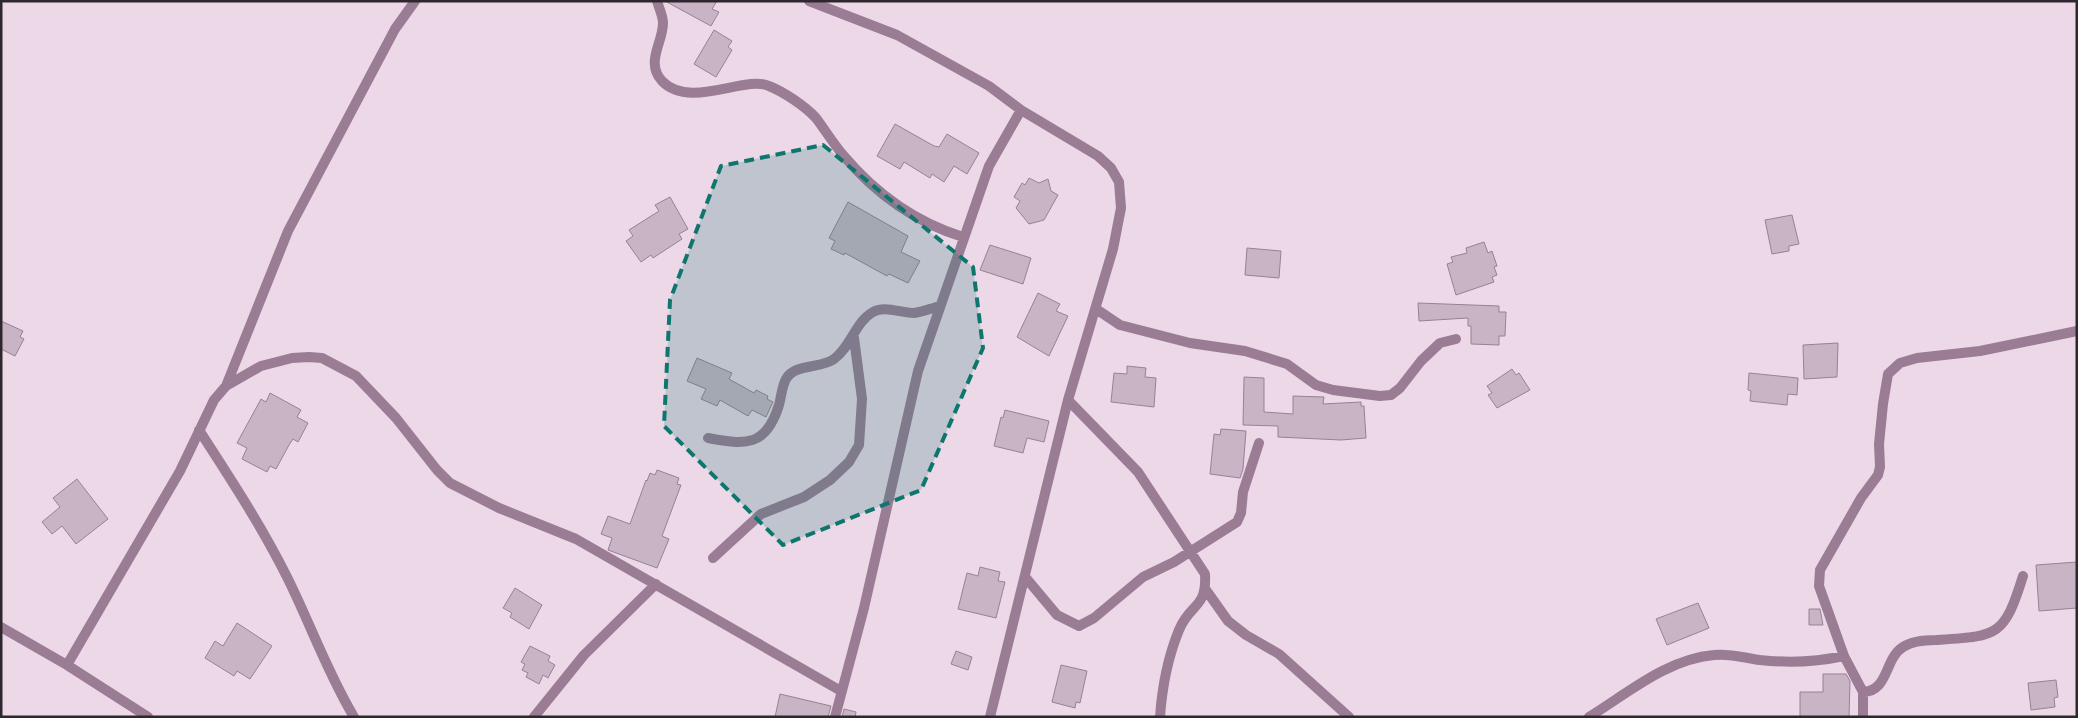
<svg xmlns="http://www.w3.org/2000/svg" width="2078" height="718" viewBox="0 0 2078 718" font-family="'Sofia Sans Condensed',sans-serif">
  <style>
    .building { fill: #c8b4c4; stroke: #968392 }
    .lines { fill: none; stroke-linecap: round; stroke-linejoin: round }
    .street { stroke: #9b7c95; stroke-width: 10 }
    .marked { fill: #0f766e; fill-opacity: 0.2; stroke: #0f766e; stroke-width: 4; stroke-dasharray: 10 6; stroke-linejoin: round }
  </style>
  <rect width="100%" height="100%" fill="#edd8e8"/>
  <!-- building -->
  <path class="building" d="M665 1H717L712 9 719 12 711 26Z
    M714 30 732 41 728 47 732 50 716 77 694 64Z
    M895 124 934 146 939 147 947 134 979 153 967 174 954 166 944 182 932 174 930 178 904 162 900 169 877 156Z
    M1029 178 1039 183 1048 179 1051 191 1058 195 1044 220 1029 224 1016 208 1020 201 1014 197 1022 183 1025 185Z
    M670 197 688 229 679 234 682 239 653 258 651 255 641 262 626 241 633 236 629 230 659 211 655 205Z
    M848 202 908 236 901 252 920 261 908 283 889 274 887 276 845 253 844 255 831 249 835 241 829 238Z
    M1792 215 1799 244 1789 246V251L1772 254 1765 220Z
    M1484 242 1488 253 1492 251 1497 266 1494 267 1497 275 1492 277 1494 282 1456 295 1447 264 1453 262 1451 257 1467 253 1466 248Z
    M990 245 1031 258 1023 284 980 270Z
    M1247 248 1281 251 1279 278 1245 275Z
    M1038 293 1060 304 1056 311 1068 316 1049 356 1017 337Z
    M1418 303 1499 306V312H1506L1505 336H1499V345L1471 344V326H1468V318L1419 321Z
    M1 321 23 331 20 337 24 339 15 356 1 349Z
    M1838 343 1837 377 1804 379 1803 345Z
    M697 358 732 373 729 379 754 393 756 390 768 396 767 399 773 402 766 417 752 410 748 416 720 400 717 406 701 399 706 389 687 381Z
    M1127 366 1146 368 1145 377 1156 378 1154 407 1111 402 1114 373 1127 374Z
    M1512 369 1516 375 1519 373 1530 390 1497 408 1488 395 1492 393 1487 386Z
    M1749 373 1798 378 1797 395 1788 394 1787 405 1750 401 1751 391 1748 390Z
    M1244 377 1264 378V412L1293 414V396L1324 397 1323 404 1361 402V406H1364L1366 438 1341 440 1278 437V426L1243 425Z
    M270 393 301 410 297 417 308 423 298 442 293 439 289 445 276 469 270 466 267 472 242 459 247 448 237 443 261 399 266 402Z
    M1005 410 1049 421 1044 442 1027 438 1023 453 994 446 1001 417 1003 418Z
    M1221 429 1246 431 1243 469 1240 478 1210 474 1214 434 1220 435Z
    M657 470 679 478 677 484 681 485 662 536 669 539 657 568 608 550 612 538 601 534 608 516 630 524 646 480 647 481 650 473 655 475Z
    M77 479 108 519 76 544 62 526 52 534 42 522 60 507 53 498Z
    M2077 562V608L2039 611 2036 565Z
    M980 567 1000 572 998 581 1005 582 996 618 958 609 967 573 978 576Z
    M515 588 542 605 529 629 510 617 512 613 503 608Z
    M1698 603 1709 628 1667 645 1656 619Z
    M1809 609H1820L1823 625H1809Z
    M237 623 272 646 250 679 237 671 234 676 205 658 215 641 223 646Z
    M530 646 550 656 548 661 555 665 548 678 543 675 539 684 526 677 528 673 522 670 525 664 521 662Z
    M956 651 972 657 968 670 951 664Z
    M1061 665 1087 671 1080 703 1076 702 1075 708 1052 702Z
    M1823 674H1846L1850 681 1849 717H1800V692H1823Z
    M2056 680 2058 697 2054 698 2055 707 2031 710 2028 683Z
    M780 694 831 706 828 717H775Z
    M844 709 856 712 855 717H842Z"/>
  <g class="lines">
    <!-- street -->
    <path class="street" d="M657 1C659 8 663 16 663 23 663 43 645 62 662 81 690 110 745 75 769 86 784 92 805 106 816 118 825 130 833 143 843 155 876 194 914 222 963 237
      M809 1 897 35 989 86 1021 110 1098 156 1111 168 1119 182 1121 208 1113 249 1068 400 990 717
      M1096 309 1120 325 1190 343 1245 351 1287 364 1316 385 1333 390 1380 396 1391 395 1400 388 1421 361 1440 343 1456 339
      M226 386 288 231 395 29 415 1
      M1068 400 1138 472 1205 574C1207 609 1190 603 1179 630 1168 657 1162 688 1160 717
      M199 430C230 478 261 525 287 577 310 623 327 672 354 717
      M708 438C746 445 766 447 779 405 781 398 782 386 786 379 795 363 821 369 834 359 851 347 855 322 873 312 884 305 901 313 914 313 922 312 932 308 940 306
      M713 558 761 514 804 497 830 480 849 462 859 445 862 399 854 338
      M1026 578 1057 615 1079 626 1094 618 1143 577 1174 562 1237 522 1241 513 1243 492 1259 443
      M1206 590 1228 621 1246 635 1279 654 1349 717
      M1 627 67 665 148 717
      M67 665 180 471 214 400 226 386 261 366 292 358 309 357 322 358 356 376 396 418 437 470 450 483 499 508 576 539 841 691
      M1863 692C1889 691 1884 659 1903 647 1912 641 1926 640 1936 640 1998 636 2004 637 2023 576
      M534 717 584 655 656 584
      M835 717 864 608 918 371 989 166 1021 110
      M1589 717C1628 693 1667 659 1714 655 1729 653 1745 658 1760 660 1788 663 1816 662 1844 656
      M1863 717V692L1844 656 1819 586 1820 570 1861 498 1878 475 1880 467 1879 444 1883 404 1888 374 1900 363 1917 358 1980 351 2077 331"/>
  </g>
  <!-- marked area -->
  <path class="marked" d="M823 145 973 267 983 348 921 490 783 545 664 426 670 300 721 166Z"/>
  <!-- border -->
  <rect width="2078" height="718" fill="none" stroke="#2f272d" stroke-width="5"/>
</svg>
